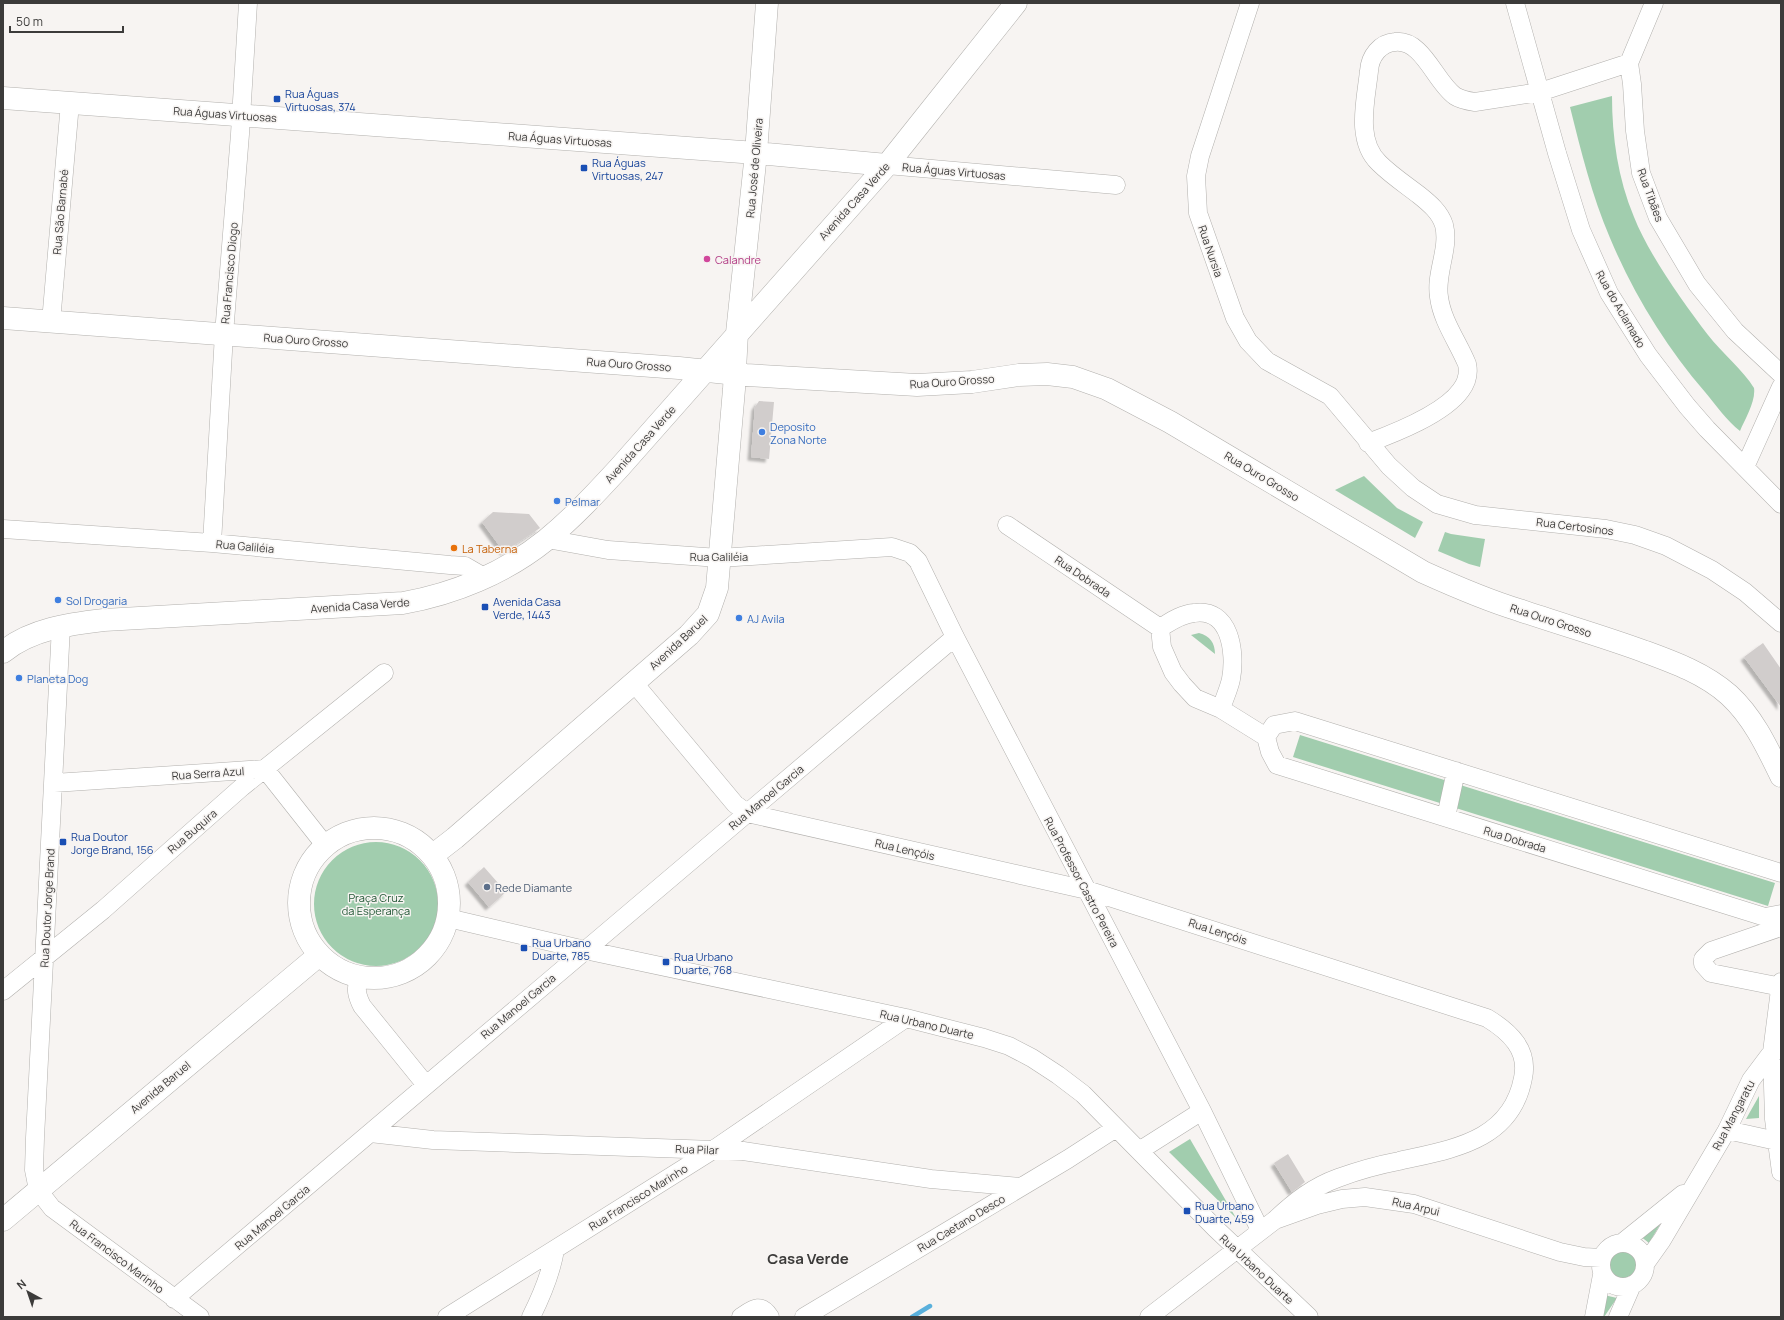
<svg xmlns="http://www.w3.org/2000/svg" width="1784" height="1320" viewBox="0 0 1784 1320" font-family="Manrope,sans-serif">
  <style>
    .green { fill: #a1cdae }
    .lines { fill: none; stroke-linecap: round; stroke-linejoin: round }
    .stream { stroke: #5ab0dc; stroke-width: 4.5 }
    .building { fill: #d1cdcc; filter: url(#shadow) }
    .street-casing { stroke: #b2b0ad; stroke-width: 19 }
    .secondary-casing { stroke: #b2b0ad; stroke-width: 23 }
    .street { stroke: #fff; stroke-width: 18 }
    .secondary { stroke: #fff; stroke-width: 22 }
    .transit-dot { fill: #1a4fb4; stroke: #f7f4f2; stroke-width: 1.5 }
    .hotel-dot { fill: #d1479c; stroke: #f7f4f2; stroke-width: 1.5 }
    .shop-dot { fill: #3f7fe0; stroke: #f7f4f2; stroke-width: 1.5 }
    .food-dot { fill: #e8710a; stroke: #f7f4f2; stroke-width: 1.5 }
    .service-dot { fill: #5c6f8a; stroke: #f7f4f2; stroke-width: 1.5 }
    .labels { text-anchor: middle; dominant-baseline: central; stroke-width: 3; stroke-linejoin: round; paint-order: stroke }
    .transit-label { font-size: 11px; fill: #164399; stroke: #f7f4f2; text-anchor: start }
    .street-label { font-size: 11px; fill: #3c3b3a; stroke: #f7f4f2 }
    .hotel-label { font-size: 11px; fill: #b23c85; stroke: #f7f4f2; text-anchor: start }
    .shop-label { font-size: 11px; fill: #366cbe; stroke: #f7f4f2; text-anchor: start }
    .food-label { font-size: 11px; fill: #c56008; stroke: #f7f4f2; text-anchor: start }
    .service-label { font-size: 11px; fill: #4e5e75; stroke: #f7f4f2; text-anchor: start }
    .park-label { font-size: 11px; fill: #205634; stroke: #f7f4f2 }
    .district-label { font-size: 15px; font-weight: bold; fill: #3c3b3a; stroke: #f7f4f2 }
  </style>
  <defs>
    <filter id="shadow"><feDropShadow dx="-3.5" dy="3.5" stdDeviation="1" flood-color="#0004"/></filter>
  </defs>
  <rect width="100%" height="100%" fill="#f7f4f2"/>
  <!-- green -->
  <path class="green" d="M1612 96C1612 137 1618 179 1634 217 1649 255 1683 302 1708 335 1721 352 1744 371 1754 388 1756 401 1745 419 1740 431 1727 421 1716 405 1705 392 1666 347 1633 293 1610 238 1592 196 1581 151 1570 107Z
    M1364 476 1397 508 1423 522 1415 538 1335 490Z
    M1445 532 1451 534 1485 539 1480 567 1469 564 1438 551Z
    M1199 633C1210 636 1215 643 1215 654L1191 635Z
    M1300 735 1775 883 1768 906 1293 757Z
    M314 904a62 62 0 1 1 124 0a62 62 0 1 1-124 0Z
    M1759 1096V1118L1746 1119Z
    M1190 1139 1236 1218 1169 1152Z
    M1661 1223 1649 1243 1640 1236Z
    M1609 1265a15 15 0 1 1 30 0a15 15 0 1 1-30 0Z
    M1604 1295 1617 1298 1604 1317H1601Z"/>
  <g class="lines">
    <!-- stream -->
    <path class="stream" d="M912 1317 930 1306"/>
  </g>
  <!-- building -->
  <path class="building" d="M759 401 774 402 769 459 751 457 755 407Z
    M493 512 529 514 540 528 504 552 482 522Z
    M1763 643 1781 669V707L1744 657Z
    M484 867 506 892 489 907 468 882Z
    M1288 1154 1305 1182 1292 1192 1274 1163Z"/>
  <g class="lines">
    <defs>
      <path id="street" d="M1250 3 1200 156 1196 176 1198 213 1235 318 1248 341 1267 361 1330 396 1389 466 1413 488 1437 504 1475 515 1606 529 1635 535 1666 546 1712 570 1745 592 1781 623
        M1515 3 1557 153 1581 230 1609 293 1648 355 1687 406 1707 429 1781 504
        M1654 3 1629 63 1632 84 1635 131 1641 173 1658 218 1697 284 1735 331 1781 374
        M887 165 1116 185
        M51 322 70 103
        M1368 443C1395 433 1444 414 1461 390 1467 382 1469 373 1467 364 1458 342 1442 321 1439 297 1435 273 1450 249 1444 225 1440 212 1429 203 1419 195 1406 185 1391 175 1379 163 1355 140 1366 100 1369 71 1370 56 1380 43 1395 42 1423 39 1435 82 1455 96 1461 100 1468 101 1475 102L1540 92 1629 63
        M1745 467 1781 387
        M1007 525 1160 628
        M3 529 212 543 450 565 465 566 484 577
        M547 539 608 550 719 558 892 547 910 553 918 561 955 637 1202 1111 1260 1230
        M212 543 224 334 240 134 248 3
        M61 626 35 1138 34 1170 38 1190 52 1208 200 1317
        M1160 628 1162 647 1173 672 1182 684 1195 698 1221 709 1266 737
        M1160 628C1170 622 1181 614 1194 613 1230 607 1236 652 1231 679 1229 689 1224 699 1221 709
        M634 683 735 804 747 813 1087 890 1487 1018C1510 1032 1529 1050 1523 1078 1511 1142 1451 1149 1399 1161 1378 1165 1357 1171 1338 1178 1313 1187 1294 1202 1275 1220
        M54 783 265 769 325 845
        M1446 817 1456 771
        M1781 873 1295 721 1274 725 1266 737 1270 752 1277 765 1765 917 1781 914
        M448 918 585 950 906 1018 984 1038 1009 1046 1032 1058 1058 1075 1083 1094 1215 1228 1309 1317
        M1781 927 1711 951 1703 959V964L1711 973 1781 987
        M359 978C355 989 357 996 362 1006L426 1085
        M1781 982 1772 1052 1774 1119 1781 1172
        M3 991 103 910 242 787 384 673
        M1727 1130 1781 1142
        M370 1133 433 1140 743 1151 931 1179 1021 1187
        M1139 1151 1202 1111
        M1601 1265a22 22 0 1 1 44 0a22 22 0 1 1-44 0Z
        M1622 1243 1683 1194
        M1645 1264 1662 1240 1727 1130 1751 1080 1772 1052 1781 1050
        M174 1299 955 637
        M447 1317 713 1150 906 1018
        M531 1317C542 1295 551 1274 555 1250
        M741 1317C753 1309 760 1302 770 1317
        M804 1317 1068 1159 1116 1128
        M1149 1317 1275 1220 1317 1205 1342 1199 1365 1197 1414 1204 1560 1252 1584 1257 1601 1258
        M1594 1317 1602 1275
        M1618 1317 1632 1285"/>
      <path id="secondary" d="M3 98 756 153 887 165
        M3 318 679 368 746 375 917 385 972 382 1019 375 1047 374 1073 377 1107 389 1170 422 1423 572C1454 586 1486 600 1519 610 1560 624 1602 636 1643 651 1673 662 1704 673 1729 695 1753 717 1767 747 1781 776
        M3 652C31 629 69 624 104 620L403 603C454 594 505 573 546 540 573 518 597 492 620 467L887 165 1016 3
        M299 903a75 75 0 1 1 150 0a75 75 0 1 1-150 0Z
        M433 855 455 838 689 635 708 614 717 588 734 389 737 333 756 153 767 3
        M3 1220 318 956"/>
    </defs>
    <!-- street casing -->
    <use href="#street" class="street-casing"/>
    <!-- secondary casing -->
    <use href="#secondary" class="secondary-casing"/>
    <!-- street -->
    <use href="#street" class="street"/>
    <!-- secondary -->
    <use href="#secondary" class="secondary"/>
  </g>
  <!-- markers -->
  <g class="transit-dot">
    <rect x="273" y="95" width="8" height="8" rx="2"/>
    <rect x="580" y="164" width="8" height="8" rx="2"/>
    <rect x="481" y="603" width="8" height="8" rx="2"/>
    <rect x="59" y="838" width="8" height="8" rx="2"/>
    <rect x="520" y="944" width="8" height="8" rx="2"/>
    <rect x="662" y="958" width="8" height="8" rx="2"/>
    <rect x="1183" y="1207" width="8" height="8" rx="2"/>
  </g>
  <circle class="hotel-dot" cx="707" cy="259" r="4"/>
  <g class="shop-dot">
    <circle cx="762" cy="432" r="4"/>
    <circle cx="557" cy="501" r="4"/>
    <circle cx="58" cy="600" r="4"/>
    <circle cx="739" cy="618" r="4"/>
    <circle cx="19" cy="678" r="4"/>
  </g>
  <circle class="food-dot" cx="454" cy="548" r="4"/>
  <circle class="service-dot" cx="487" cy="887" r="4"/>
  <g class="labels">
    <!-- transit labels -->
    <g class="transit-label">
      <text x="285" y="93">Rua Águas<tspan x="285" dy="13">Virtuosas, 374</tspan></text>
      <text x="592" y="162">Rua Águas<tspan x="592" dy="13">Virtuosas, 247</tspan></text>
      <text x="493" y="601">Avenida Casa<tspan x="493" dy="13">Verde, 1443</tspan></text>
      <text x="71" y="836">Rua Doutor<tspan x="71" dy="13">Jorge Brand, 156</tspan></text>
      <text x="532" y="942">Rua Urbano<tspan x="532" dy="13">Duarte, 785</tspan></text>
      <text x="674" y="956">Rua Urbano<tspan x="674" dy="13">Duarte, 768</tspan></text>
      <text x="1195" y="1205">Rua Urbano<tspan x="1195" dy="13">Duarte, 459</tspan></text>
    </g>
    <!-- street labels -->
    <g class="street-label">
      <text transform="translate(225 114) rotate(4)">Rua Águas Virtuosas</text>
      <text transform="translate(560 139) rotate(4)">Rua Águas Virtuosas</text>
      <text transform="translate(754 168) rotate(-85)">Rua José de Oliveira</text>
      <text transform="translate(954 171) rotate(5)">Rua Águas Virtuosas</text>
      <text transform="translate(1651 195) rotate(70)">Rua Tibães</text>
      <text transform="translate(854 201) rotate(-48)">Avenida Casa Verde</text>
      <text transform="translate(60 212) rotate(-85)">Rua São Barnabé</text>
      <text transform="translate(1211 251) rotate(71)">Rua Nursia</text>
      <text transform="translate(229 273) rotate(-85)">Rua Francisco Diogo</text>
      <text transform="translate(1621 309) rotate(60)">Rua do Aclamado</text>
      <text transform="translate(306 340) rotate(4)">Rua Ouro Grosso</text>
      <text transform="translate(629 364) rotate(4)">Rua Ouro Grosso</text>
      <text transform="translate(952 381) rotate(-4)">Rua Ouro Grosso</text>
      <text transform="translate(640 444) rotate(-48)">Avenida Casa Verde</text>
      <text transform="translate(1262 476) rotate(31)">Rua Ouro Grosso</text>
      <text transform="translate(1575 526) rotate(7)">Rua Certosinos</text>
      <text transform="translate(245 546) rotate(5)">Rua Galiléia</text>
      <text x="719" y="556">Rua Galiléia</text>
      <text transform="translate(1083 576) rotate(34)">Rua Dobrada</text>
      <text transform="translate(360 605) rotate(-4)">Avenida Casa Verde</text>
      <text transform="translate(1551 620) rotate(18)">Rua Ouro Grosso</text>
      <text transform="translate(678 642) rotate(-43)">Avenida Baruel</text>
      <text transform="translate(208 773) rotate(-4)">Rua Serra Azul</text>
      <text transform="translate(766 797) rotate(-40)">Rua Manoel Garcia</text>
      <text transform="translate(192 831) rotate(-41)">Rua Buquira</text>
      <text transform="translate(1515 839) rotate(17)">Rua Dobrada</text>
      <text transform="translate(905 849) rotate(13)">Rua Lençóis</text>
      <text transform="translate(1082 882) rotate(62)">Rua Professor Castro Pereira</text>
      <text transform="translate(47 908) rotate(-87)">Rua Doutor Jorge Brand</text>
      <text transform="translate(1218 931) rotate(18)">Rua Lençóis</text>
      <text transform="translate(518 1006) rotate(-40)">Rua Manoel Garcia</text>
      <text transform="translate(927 1024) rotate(13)">Rua Urbano Duarte</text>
      <text transform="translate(160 1087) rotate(-40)">Avenida Baruel</text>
      <text transform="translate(1733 1115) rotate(-62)">Rua Mangaratu</text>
      <text transform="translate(697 1149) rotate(2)">Rua Pilar</text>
      <text transform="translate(638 1197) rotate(-32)">Rua Francisco Marinho</text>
      <text transform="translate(1416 1206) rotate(13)">Rua Arpui</text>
      <text transform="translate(272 1217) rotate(-40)">Rua Manoel Garcia</text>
      <text transform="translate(961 1223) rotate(-31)">Rua Caetano Desco</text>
      <text transform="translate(117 1256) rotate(37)">Rua Francisco Marinho</text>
      <text transform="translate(1257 1269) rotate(43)">Rua Urbano Duarte</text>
    </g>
    <!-- hotel labels -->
    <g class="hotel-label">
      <text x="715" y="259">Calandre</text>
    </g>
    <!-- shop labels -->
    <g class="shop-label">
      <text x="770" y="426">Deposito<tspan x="770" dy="13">Zona Norte</tspan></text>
      <text x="565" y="501">Pelmar</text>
      <text x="66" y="600">Sol Drogaria</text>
      <text x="747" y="618">AJ Avila</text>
      <text x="27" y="678">Planeta Dog</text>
    </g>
    <!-- food labels -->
    <g class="food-label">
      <text x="462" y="548">La Taberna</text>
    </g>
    <!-- service labels -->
    <g class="service-label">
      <text x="495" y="887">Rede Diamante</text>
    </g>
    <!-- park labels -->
    <g class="park-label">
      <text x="376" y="897">Praça Cruz<tspan x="376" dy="13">da Esperança</tspan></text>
    </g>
    <!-- district labels -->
    <g class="district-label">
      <text x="808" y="1258">Casa Verde</text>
    </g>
  </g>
  <!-- border -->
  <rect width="1784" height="1320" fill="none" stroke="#3c3b3a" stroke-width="8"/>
  <!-- north arrow -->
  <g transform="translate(28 1292) rotate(320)" stroke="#f7f4f2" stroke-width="3" paint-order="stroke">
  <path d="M0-3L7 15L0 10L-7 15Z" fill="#3c3b3a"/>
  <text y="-6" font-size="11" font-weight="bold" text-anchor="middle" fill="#3c3b3a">N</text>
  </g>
  <!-- scale -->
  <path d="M10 26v6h113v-6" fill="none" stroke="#3c3b3a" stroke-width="2"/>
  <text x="16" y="26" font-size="12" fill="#3c3b3a" stroke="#f7f4f2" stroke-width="3" paint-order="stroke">50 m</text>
</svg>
